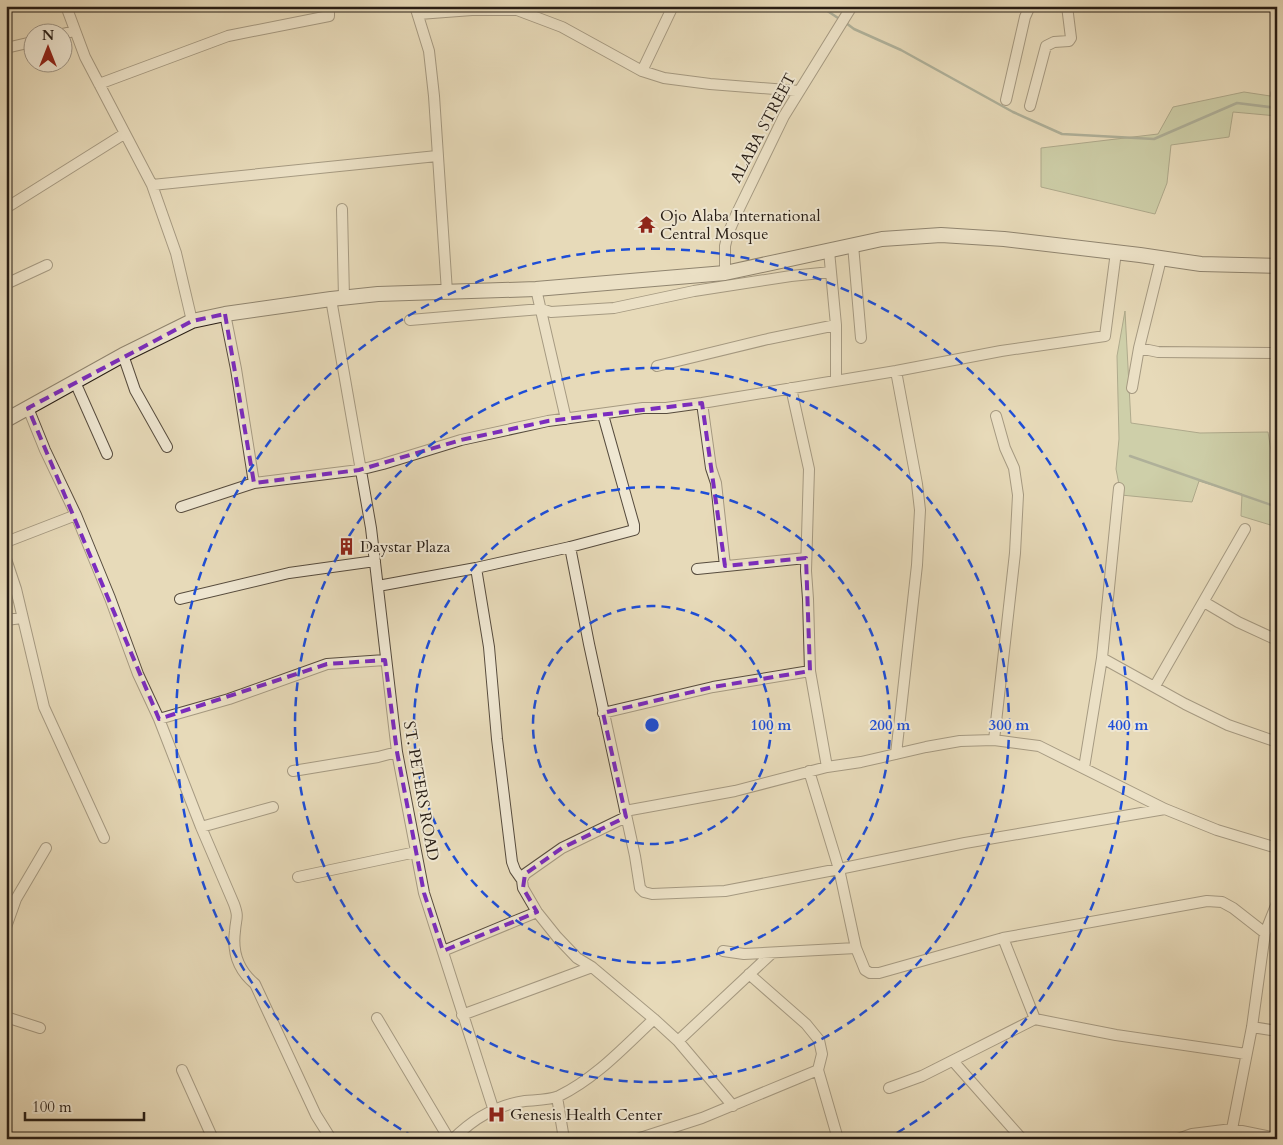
<svg xmlns="http://www.w3.org/2000/svg" width="1283" height="1145" viewBox="0 0 1283 1145" font-family="Cardo,serif">
  <style>
    .green { fill: #afc195; stroke: #6b6f55 }
    .lines { fill: none; stroke-linecap: round; stroke-linejoin: round }
    .stream { stroke: #6a7c71; stroke-width: 2.5 }
    .street-casing { stroke: #574c3e; stroke-width: 12 }
    .secondary-casing { stroke: #271d15; stroke-width: 16 }
    .street { stroke: #efe7d2; stroke-width: 10 }
    .secondary { stroke: #efe7d2; stroke-width: 14 }
    .marked { fill: none; stroke: #7b2cbf; stroke-width: 4; stroke-dasharray: 10 6; stroke-linejoin: round }
    .ring { fill: none; stroke: #1d4ed8; stroke-width: 2.5; stroke-dasharray: 9 6 }
    .labels { text-anchor: middle; dominant-baseline: central; stroke-width: 4; stroke-linejoin: round; paint-order: stroke }
    .street-label { font-size: 16px; fill: #271d15; stroke: #efe7d2 }
    .poi-label { font-size: 16px; fill: #271d15; stroke: #efe7d2; text-anchor: start }
    .centre { fill: #1d4ed8; stroke: #efe7d2; stroke-width: 2.5 }
    .ring-label { font-size: 15px; text-anchor: middle; font-weight: bold; fill: #1d4ed8; stroke: #efe7d2; stroke-width: 4; stroke-linejoin: round; paint-order: stroke }
  </style>
  <rect width="100%" height="100%" fill="#e7dab9"/>
  <filter id="stains"><feTurbulence type="fractalNoise" baseFrequency=".004" numOctaves="4"/><feColorMatrix values="0 0 0 0 .2 0 0 0 0 .09 0 0 0 0 .02 0 0 0 .5 -.17"/></filter>
  <radialGradient id="worn" r=".72"><stop offset=".6" stop-color="#630" stop-opacity="0"/><stop offset="1" stop-color="#630" stop-opacity=".3"/></radialGradient>
  <!-- green -->
  <path class="green" d="M1244 92 1277 97V116L1233 112 1229 137 1171 145 1167 183 1155 214 1041 187V148L1158 134 1173 107Z
    M1125 311 1131 423 1200 433 1268 432 1272 457 1277 459V527L1241 516 1242 494 1199 481 1192 502 1121 495 1116 469 1119 439 1117 356Z"/>
  <g class="lines">
    <!-- stream -->
    <path class="stream" d="M820 6 841 20
      M846 23 854 29 901 50 1013 112 1062 134 1154 139 1237 103 1277 108
      M1130 456 1277 507"/>
    <defs>
      <path id="street" d="M66 6 85 57 152 185 176 253 192 321
        M415 6 429 51 434 96 447 292
        M419 14 472 10H517L562 27 642 71 664 78 710 84 799 91
        M62 34 75 31
        M6 48 32 42
        M642 71 673 6
        M99 84 228 36 329 16V6
        M1276 94 1277 93
        M1006 100 1025 17 1030 6
        M1030 106 1046 46 1054 42 1069 41 1071 38 1067 6
        M152 185 437 156
        M6 208 124 134
        M342 209 344 298
        M853 245 861 338
        M829 251 836 325V381
        M725 273V246L728 234 736 215 784 116 852 6
        M6 284 47 265
        M536 289 566 419
        M331 299 371 528 397 752 424 893 493 1108
        M225 314 236 369 254 483
        M410 320 541 309 551 312 614 308 694 291 791 276 831 272
        M1139 348 1158 352 1277 353
        M123 355 135 390 167 447
        M657 366 768 339 836 325
        M896 371 917 484 920 510 917 565 896 754
        M75 382 107 454
        M791 388 809 469 806 571 808 599 810 671 827 767
        M1132 388 1139 348 1161 259
        M702 403 711 468 716 483 725 566
        M28 408 45 450 76 515 110 598 138 674 159 719 201 827 234 904C239 918 236 917 235 931 232 953 238 970 255 984L316 1115 331 1139
        M181 507 254 483 359 470 383 464 461 440 548 421 643 408H666L702 403 896 371 1001 351 1105 336 1116 252
        M6 542 76 515
        M570 547 589 644 635 856 640 888 644 892 652 894 725 891 839 869 965 843 1165 809
        M6 559 16 589 44 707 104 838
        M476 568 489 647 497 739 512 862 515 870 522 880
        M697 569 806 558
        M378 586 476 568 570 547 634 530V525L603 415
        M180 599 289 573 375 561
        M1204 602 1238 622 1277 640
        M6 620 22 618
        M1102 658 1185 704 1228 725 1277 742
        M1155 686 1245 529
        M603 713 713 687 810 671
        M159 719 229 699 327 664 385 660
        M994 740 1015 553 1018 495 1014 468 1005 448 996 416
        M1084 768 1102 658 1119 488
        M293 771 378 757 397 752
        M809 771 839 869 856 948 865 970 870 973H879L1003 938 1207 901 1222 902 1233 908 1265 933
        M625 811 735 791 827 767 861 762 926 747 960 741 994 740 1039 746 1165 809 1217 830 1277 848
        M626 817 562 848 525 874 522 880 523 888 537 912 557 937 577 958 592 967 654 1019 678 1041 733 1106
        M201 827 273 807
        M298 877 416 852
        M6 927 16 899 46 848
        M1003 938 1035 1019
        M443 951 537 912
        M723 951 744 954 856 948
        M749 974 806 1024 819 1040 822 1054 818 1070 838 1139
        M462 1015 592 967
        M6 1017 40 1028
        M377 1018 449 1139
        M1252 1027 1277 1031
        M678 1041 772 953
        M953 1061 1022 1139
        M182 1070 213 1139
        M889 1088 922 1076 1035 1019 1116 1035 1246 1054
        M557 1097 564 1139
        M1232 1129 1252 1027 1265 933 1277 903
        M453 1139C474 1118 496 1105 525 1101 536 1100 550 1100 559 1096 596 1078 625 1046 654 1019
        M637 1139 702 1118 818 1070
        M1178 1139 1192 1134 1232 1129 1277 1138"/>
      <path id="secondary" d="M6 420 123 355 192 321 225 314 331 299 378 294 536 289 725 273 882 239 941 235 1004 239 1140 255 1201 264 1277 266"/>
    </defs>
    <!-- street casing -->
    <use href="#street" class="street-casing"/>
    <!-- secondary casing -->
    <use href="#secondary" class="secondary-casing"/>
    <!-- street -->
    <use href="#street" class="street"/>
    <!-- secondary -->
    <use href="#secondary" class="secondary"/>
  </g>
  <!-- marked area -->
  <path d="M0 0H1283V1145H0ZM225 314 254 483 359 470 461 440 548 421 702 403 725 566 806 558 810 671 713 687 603 713 626 817 562 848 525 874 523 888 537 912 443 951 424 893 397 752 385 660 327 664 159 719 28 408 192 321Z" fill="#e7dab9" fill-opacity=".55" fill-rule="evenodd"/>
  <path class="marked" d="M225 314 254 483 359 470 461 440 548 421 702 403 725 566 806 558 810 671 713 687 603 713 626 817 562 848 525 874 523 888 537 912 443 951 424 893 397 752 385 660 327 664 159 719 28 408 192 321Z"/>
  <!-- distance rings -->
  <g class="ring">
    <circle cx="652" cy="725" r="119"/>
    <circle cx="652" cy="725" r="238"/>
    <circle cx="652" cy="725" r="357"/>
    <path d="M414 1137A476 476 0 1 1 890 1137"/>
  </g>
  <!-- icons -->
  <defs>
    <symbol id="temple-bare" viewBox="-9 -9 18 18"><path d="M0-6L5-2H3V0L6.5 2.5H4V6H1.5V3h-3V6H-4V2.5H-6.5L-3 0V-2H-5Z" fill="#8f2418" stroke="#efe7d2" stroke-width="2.5" paint-order="stroke"/></symbol>
    <symbol id="building-bare" viewBox="-9 -9 18 18"><path d="M-4-6H4V6H1V3H-1V6H-4ZM-2.5-4.3h1.7v1.8h-1.7ZM.8-4.3h1.7v1.8H.8ZM-2.5-1h1.7V.8h-1.7ZM.8-1h1.7V.8H.8Z" fill="#8f2418" stroke="#efe7d2" stroke-width="2.5" paint-order="stroke"/></symbol>
    <symbol id="hospital-bare" viewBox="-9 -9 18 18"><path d="M-5-5h3v3.5h4V-5h3V5h-3V1.5h-4V5h-3Z" fill="#8f2418" stroke="#efe7d2" stroke-width="2.5" paint-order="stroke"/></symbol>
  </defs>
  <g fill-rule="evenodd">
    <use href="#temple-bare" x="634" y="212" width="25" height="25"/>
    <use href="#building-bare" x="334" y="534" width="25" height="25"/>
    <use href="#hospital-bare" x="484" y="1102" width="25" height="25"/>
  </g>
  <g class="labels">
    <!-- street labels -->
    <g class="street-label">
      <text transform="translate(763 128) rotate(-62)">ALABA STREET</text>
      <text transform="translate(421 791) rotate(80)">ST. PETERS ROAD</text>
    </g>
    <!-- poi labels -->
    <g class="poi-label">
      <text x="660" y="216">Ojo Alaba International<tspan x="660" dy="18">Central Mosque</tspan></text>
      <text x="360" y="547">Daystar Plaza</text>
      <text x="510" y="1115">Genesis Health Center</text>
    </g>
  </g>
  <circle cx="652" cy="725" r="8" class="centre"/>
  <g class="ring-label">
    <text x="771" y="730">100 m</text>
    <text x="890" y="730">200 m</text>
    <text x="1009" y="730">300 m</text>
    <text x="1128" y="730">400 m</text>
  </g>
  <!-- margin -->
  <rect width="1283" height="1145" fill="none" stroke="#e7dab9" stroke-width="25"/>
  <rect x="8" y="8" width="1268" height="1130" fill="none" stroke="#271d15" stroke-width="2.5"/>
  <rect x="12" y="12" width="1258" height="1120" fill="none" stroke="#271d15"/>
  <!-- north arrow -->
  <g transform="translate(48 48)"><circle r="24" fill="#efe7d2" stroke="#9f9686"/>
  <path d="M0-4L9 19L0 12L-9 19Z" fill="#8f2418"/>
  <text y="-8" font-size="14" font-weight="bold" text-anchor="middle" fill="#271d15">N</text>
  </g>
  <!-- scale -->
  <path d="M25 1112v8h119v-8" fill="none" stroke="#271d15" stroke-width="2.5"/>
  <text x="32" y="1112" font-size="15" fill="#271d15" stroke="#efe7d2" stroke-width="4" paint-order="stroke">100 m</text>
  <rect width="100%" height="100%" filter="url(#stains)"/>
  <rect width="100%" height="100%" fill="url(#worn)"/>
</svg>
